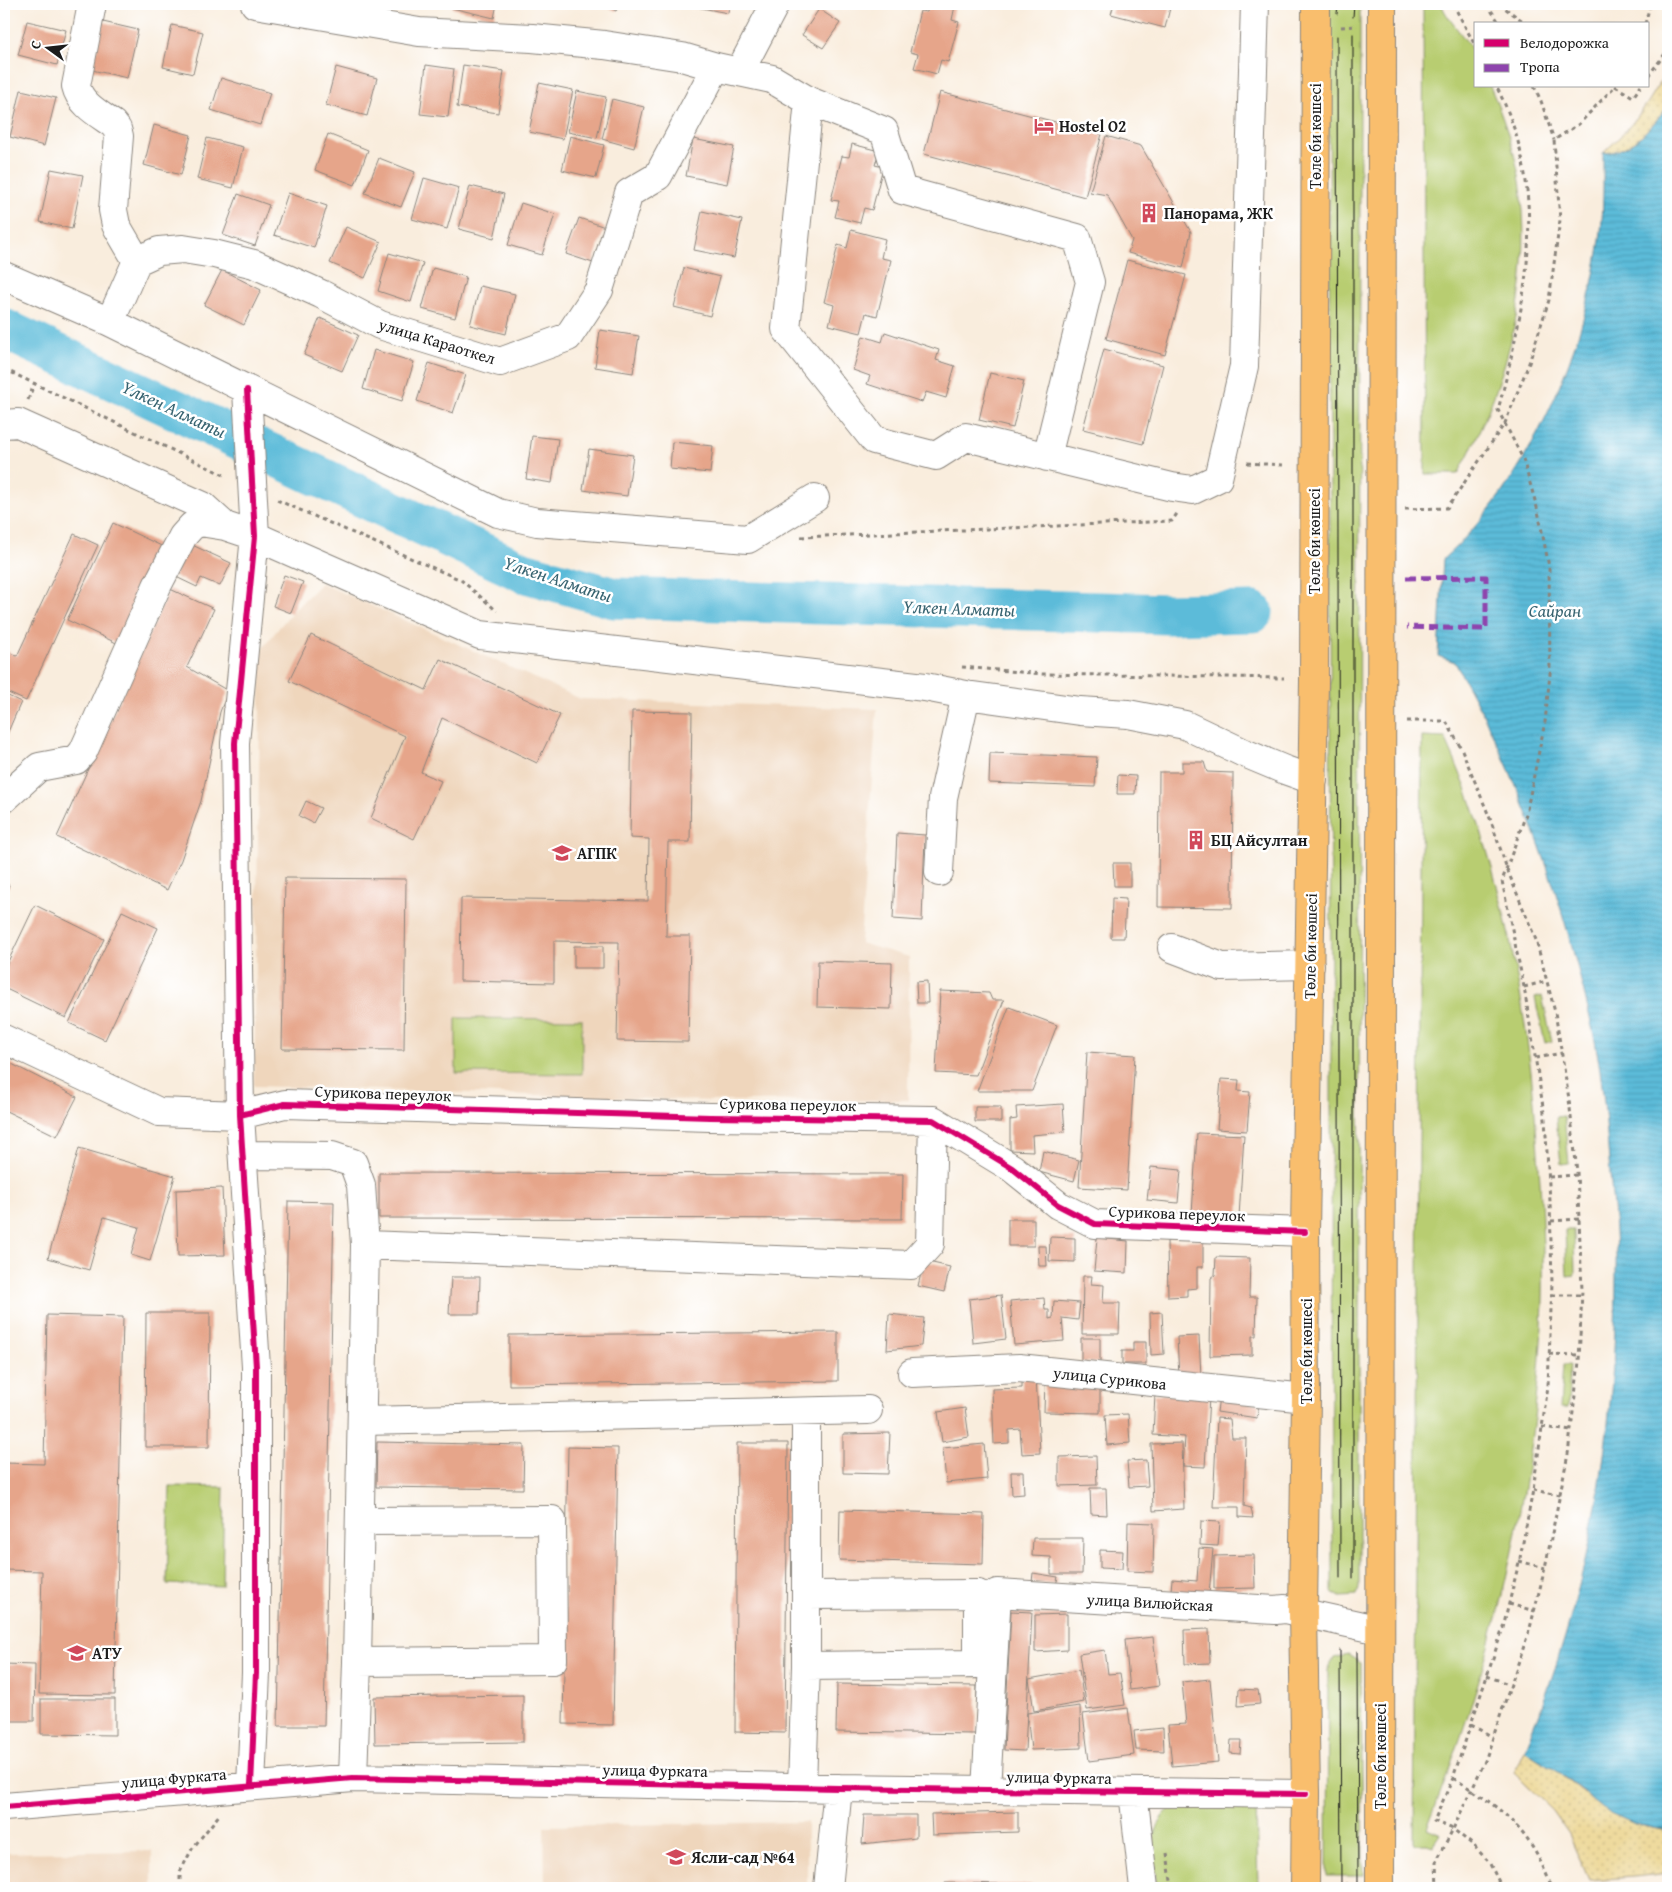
<svg xmlns="http://www.w3.org/2000/svg" width="1672" height="1892" viewBox="0 0 1672 1892" font-family="'Gentium Book Plus',serif">
  <style>
    .built { fill: #efd6bc }
    .green { fill: #b8cd71; stroke: #6a7446 }
    .sand { fill: url(#sand-dots); stroke: #857b5d }
    .water { fill: url(#water-rules); stroke: #3c6c7a }
    .lines { fill: none; stroke-linecap: round; stroke-linejoin: round }
    .river { stroke: #5bbbd9; stroke-width: 41 }
    .building { fill: #e6a58a }
    .minor-casing { stroke: #8a847c; stroke-width: 30 }
    .major-casing { stroke: #8a847c; stroke-width: 30 }
    .path { stroke: #8a847c; stroke-width: 3; stroke-dasharray: 4 4; stroke-linecap: butt }
    .minor { stroke: #fff; stroke-width: 28 }
    .major { stroke: #f9be6d; stroke-width: 28 }
    .tram { stroke: #1c1c1c; stroke-width: 1 }
    .quiet { stroke: #8e44ad; stroke-width: 5; stroke-dasharray: 10 5; stroke-linecap: butt }
    .cycleway-casing { stroke: #fff; stroke-width: 9 }
    .cycleway { stroke: #d6006c; stroke-width: 6 }
    .labels { text-anchor: middle; dominant-baseline: central; stroke-width: 5; stroke-linejoin: round; paint-order: stroke }
    .poi-label { font-size: 16px; font-weight: bold; fill: #1c1c1c; stroke: #fff; text-anchor: start }
    .street-label { font-size: 16px; fill: #1c1c1c; stroke: #fff }
    .water-label { font-size: 18px; font-style: italic; fill: #386471; stroke: #fff }
  </style>
  <defs>
    <pattern id="sand-dots" width="8" height="8" patternUnits="userSpaceOnUse" patternTransform="scale(1.25)"><rect width="8" height="8" fill="#eeda9e"/><path d="M2 2h.1M6 6h.1" fill="none" stroke="#ccba88" stroke-width="1.8" stroke-linecap="round"/></pattern>
    <pattern id="water-rules" width="6" height="5" patternUnits="userSpaceOnUse" patternTransform="scale(1.25)"><rect width="6" height="5" fill="#5bbbd9"/><path d="M0 2.5h6" fill="none" stroke="#4fa0ba"/></pattern>
  </defs>
  <rect width="100%" height="100%" fill="#fff"/>
  <filter id="ink" filterUnits="userSpaceOnUse"><feTurbulence type="fractalNoise" baseFrequency=".02" numOctaves="2"/><feDisplacementMap in="SourceGraphic" scale="10" xChannelSelector="R" yChannelSelector="G"/><feConvolveMatrix kernelMatrix="1 2 1 2 8 2 1 2 1" color-interpolation-filters="sRGB"/></filter>
  <filter id="wash" filterUnits="userSpaceOnUse"><feTurbulence type="fractalNoise" baseFrequency=".0096" numOctaves="4" result="noise"/><feDisplacementMap in="SourceGraphic" scale="20" xChannelSelector="R" yChannelSelector="G"/><feGaussianBlur stdDeviation="1.12" result="paint"/><feColorMatrix in="noise" values="0 0 0 0 0 0 0 0 0 0 0 0 0 0 0 0 0 1.4 0 .05"/><feComposite in="paint" operator="in"/></filter>
  <g filter="url(#wash)">
    <rect width="100%" height="100%" fill="#f9eddd"/>
    <!-- built -->
    <path class="built" d="M321 583 581 699 877 709 860 943 909 957 908 1100 714 1101 254 1086 261 650 291 613Z
      M807 1822V1888H545L544 1826Z
      M152 1851V1888H4V1853Z"/>
    <!-- green -->
    <path class="green" d="M1329 4H1360V26L1359 1588 1357 1596 1340 1597 1332 1592Z
      M1423 4H1442C1442 14 1472 44 1476 58 1478 66 1476 78 1476 86H1490C1503 117 1514 148 1520 181 1522 191 1522 201 1523 211 1529 303 1502 395 1458 474H1425Z
      M1422 737 1445 738C1496 849 1523 981 1534 1102 1540 1176 1546 1252 1542 1326 1533 1498 1491 1669 1427 1828L1441 1834 1433 1846 1427 1844H1414Z
      M1542 996 1552 1041 1545 1043 1535 998Z
      M456 1018 582 1019V1074L456 1073Z
      M1564 1116 1569 1163 1561 1164 1556 1117Z
      M1565 1230H1574L1575 1275 1567 1276Z
      M1563 1365H1570L1568 1408H1560Z
      M170 1486 224 1487 222 1586 167 1584Z
      M1348 1655 1361 1663 1363 1876H1327L1328 1670 1334 1658Z
      M1256 1806 1258 1888H1157C1154 1860 1145 1828 1171 1808Z"/>
    <!-- sand -->
    <path class="sand" d="M1668 66V107C1650 127 1633 152 1603 153 1631 128 1653 100 1668 66Z
      M1524 1750 1560 1773 1578 1789 1635 1824 1668 1831V1873L1634 1877 1589 1880 1569 1834 1552 1810 1514 1773Z"/>
    <!-- water -->
    <path class="water" d="M1668 107V1831L1635 1824 1608 1812 1560 1773 1524 1750C1588 1600 1616 1437 1616 1275 1617 1241 1613 1207 1610 1173 1606 1124 1603 1074 1592 1027 1569 924 1536 822 1489 727 1479 705 1466 684 1455 662L1438 656 1443 559C1528 484 1585 351 1600 239 1604 211 1603 181 1603 153 1633 152 1650 127 1668 107Z"/>
    <g class="lines">
      <!-- river -->
      <path class="river" d="M4 329 523 572 614 598 1168 614 1253 612"/>
    </g>
    <g id="blocks">
      <!-- building -->
      <path class="building" d="M453 4H497L494 18 452 8Z
        M603 4H620L616 11Z
        M691 4H729L728 13 691 6Z
        M929 4H946L955 6 952 20 959 22 948 62 941 60 937 74 914 68 918 54 910 52 920 11 927 12Z
        M1114 4H1171L1165 28 1111 14Z
        M819 9 840 23 823 48 802 35Z
        M27 21 66 30 57 65 18 55Z
        M103 22 138 30 127 78 92 70Z
        M172 25 203 32 193 74 163 67Z
        M426 65 454 69 448 117 420 114Z
        M463 65 504 71 498 113 457 107Z
        M336 67 377 78 367 116 326 105Z
        M221 78 270 93 260 125 211 110Z
        M539 83 573 90 563 139 529 132Z
        M21 90 56 98 44 146 10 137Z
        M577 91 606 97 597 138 568 132Z
        M940 92 1102 134 1085 197 924 154Z
        M612 99 644 107 634 148 602 139Z
        M154 125 191 135 181 175 144 165Z
        M328 134 368 150 355 185 315 170Z
        M570 136 604 145 596 178 562 170Z
        M1106 136 1141 146 1191 232 1183 268 1128 253 1132 240 1107 195 1090 192Z
        M207 138 243 147 233 188 197 179Z
        M693 139 734 147 727 184 686 176Z
        M852 144 879 151 875 165 883 167 872 210 864 208 860 223 835 217 839 201 831 200 842 156 849 157Z
        M379 158 415 172 401 207 365 193Z
        M51 169 83 175 72 229 40 222Z
        M424 178 459 188 447 229 412 219Z
        M470 186 504 194 494 238 459 229Z
        M288 193 327 206 314 248 274 235Z
        M238 194 269 205 255 246 223 235Z
        M521 203 555 214 542 255 508 245Z
        M702 211 742 220 734 258 694 250Z
        M579 218 605 227 593 263 566 254Z
        M346 227 381 242 365 278 330 263Z
        M851 230 885 239 881 258 891 260 877 316 866 313 861 333 829 325 834 305 824 302 838 245 847 248Z
        M389 253 423 263 411 302 378 291Z
        M1127 260 1186 275 1165 355 1106 339Z
        M433 268 466 277 455 318 422 309Z
        M684 268 720 277 710 316 674 307Z
        M222 270 261 290 244 325 204 305Z
        M480 286 515 294 506 334 470 325Z
        M320 318 358 335 342 371 304 355Z
        M600 330 639 336 633 373 595 367Z
        M885 332 939 350 936 360 955 366 946 398 926 392 922 402 867 384 870 376 853 370 863 336 882 342Z
        M1104 349 1163 365 1143 444 1083 429Z
        M374 350 414 362 402 401 363 389Z
        M429 363 466 375 453 413 417 401Z
        M990 373 1024 381 1013 428 979 420Z
        M532 436 558 439 552 483 526 479Z
        M672 442 713 446 710 473 670 469Z
        M589 449 633 455 627 496 583 490Z
        M113 523 170 550 125 647 67 620Z
        M74 534 98 545 26 701 4 691V650L17 656Z
        M188 543 231 563 220 586 201 578 197 587 174 576Z
        M284 575 303 582 291 613 273 606Z
        M170 589 214 609 187 667 228 691 220 712 201 801 181 860 167 890 57 837Z
        M311 635 426 690 440 659 560 715 537 763 442 718 421 772 441 781 414 839 371 818 405 736 289 681Z
        M4 694 21 702 4 741Z
        M632 711 692 712 690 842H668L666 936H690L688 1042 617 1041 619 942 554 941V983L460 981 461 898 648 901 649 839 630 838Z
        M990 753 1097 757 1095 787 989 783Z
        M1182 762H1204L1207 772 1233 773 1232 908 1158 907 1159 772H1182Z
        M1118 775 1136 776 1135 794H1117Z
        M306 801 321 808 313 823 299 816Z
        M897 833 925 835 922 921 893 919Z
        M1113 863H1130V886H1114Z
        M285 878 406 879 404 1050 282 1049Z
        M4 883 9 885 4 898Z
        M1112 898 1126 899 1124 938H1111Z
        M35 905 104 939 66 1018 4 988V970Z
        M122 911 158 928 105 1040 69 1023Z
        M574 946H603V968H574Z
        M818 961 892 963 891 1009 817 1007Z
        M927 981 928 1003H917L916 982Z
        M940 991 989 993 992 1000H1004L976 1075 936 1073Z
        M1009 1007 1057 1025 1032 1091H977Z
        M1087 1052 1135 1055 1127 1190 1079 1187Z
        M4 1060 77 1097 57 1136 4 1110Z
        M1221 1079 1239 1080 1238 1091 1250 1092 1247 1131 1217 1129Z
        M1063 1104 1065 1132 1032 1135 1033 1151 1010 1150V1120L1017 1119 1016 1107Z
        M975 1107H1001V1122H975Z
        M1197 1133 1244 1135 1239 1217 1192 1214Z
        M79 1148 175 1176 150 1261 131 1255 139 1227 104 1217 89 1270 48 1258Z
        M1043 1151 1079 1160 1074 1181 1039 1172Z
        M1151 1167 1181 1170 1178 1203 1147 1200Z
        M379 1173 903 1174 902 1219 379 1218Z
        M222 1188 225 1255 178 1256 176 1190Z
        M288 1201 334 1202 324 1726H278Z
        M1008 1219H1034V1246H1008Z
        M1050 1237 1075 1238V1262L1049 1261Z
        M1097 1238 1128 1241 1127 1273 1094 1271Z
        M1203 1240V1267H1197V1288L1187 1289V1296L1168 1297 1167 1241Z
        M1038 1246H1046L1047 1266H1039Z
        M1216 1257 1250 1258 1249 1297H1257L1256 1336H1252V1355L1210 1356 1211 1278 1215 1275Z
        M924 1261 950 1267 944 1292 918 1286Z
        M1083 1276H1092L1091 1284 1104 1285 1103 1303H1120L1119 1334H1082Z
        M451 1277H480L479 1314H449Z
        M1001 1295 1006 1339 973 1343 969 1299Z
        M1044 1298 1045 1310H1049V1319L1053 1318 1054 1301 1080 1303 1078 1320 1062 1318 1064 1341 1014 1345 1010 1301Z
        M1162 1312 1164 1354 1151 1355 1150 1313Z
        M146 1313H210L209 1447H145Z
        M889 1314 924 1318 921 1346 887 1350Z
        M47 1315 123 1317 115 1695 39 1694 42 1571 4 1570V1463L44 1464Z
        M838 1332V1381L509 1385V1335Z
        M1199 1336 1201 1377H1179L1177 1337Z
        M1081 1338H1100V1363L1081 1362Z
        M1133 1342H1146V1364H1122V1351H1133Z
        M1036 1376 1040 1453 1022 1454 1020 1429 1009 1430V1443L994 1444 992 1389 1022 1388V1377Z
        M1045 1381H1100V1413L1044 1412Z
        M1155 1394 1209 1397 1205 1467 1183 1466 1185 1437 1153 1435Z
        M1219 1398 1259 1404 1257 1418 1217 1412Z
        M965 1408 969 1437 942 1442 938 1412Z
        M1128 1414 1130 1443 1107 1445 1105 1415Z
        M1217 1418 1230 1419 1232 1438H1246L1244 1506 1251 1508 1253 1518 1239 1517V1507H1213Z
        M890 1433 888 1474 843 1473V1434Z
        M377 1442 524 1445 523 1489 376 1487Z
        M737 1443H788L785 1733 735 1732Z
        M1182 1443 1184 1509 1153 1511 1151 1444Z
        M984 1444 987 1479 946 1483 943 1448Z
        M568 1447 618 1448 613 1725 563 1724Z
        M1096 1456 1097 1485 1059 1486V1457Z
        M1146 1460 1148 1486 1129 1487 1127 1461Z
        M1011 1472H1023L1024 1494 1012 1495Z
        M1090 1488H1106L1107 1515 1091 1514Z
        M840 1510 984 1514 983 1564 839 1560Z
        M1201 1521 1220 1522 1218 1546 1200 1545Z
        M1128 1522 1154 1523 1153 1572 1127 1571Z
        M1033 1538H1083L1082 1574H1051V1557L1032 1556Z
        M1199 1548 1213 1549 1209 1594 1171 1591 1172 1579 1197 1581Z
        M1100 1550 1123 1551 1122 1569 1100 1568Z
        M1254 1555 1255 1588 1214 1589V1556Z
        M1033 1573 1058 1577 1056 1585 1032 1582Z
        M1011 1611 1032 1612 1025 1751 1004 1750Z
        M1067 1614V1650L1035 1652V1615Z
        M1209 1629 1210 1663 1185 1664 1184 1630Z
        M1153 1637 1159 1686 1130 1690 1125 1640Z
        M1105 1650 1108 1674 1120 1673 1125 1705 1087 1710 1079 1654Z
        M4 1664 35 1665 34 1721H4Z
        M1079 1670 1084 1702 1034 1711 1029 1679Z
        M1210 1679 1218 1762 1172 1766 1168 1725 1186 1724 1182 1682Z
        M837 1684 977 1686 976 1734 836 1732Z
        M1239 1689 1258 1690 1260 1704 1238 1706Z
        M523 1695V1742L375 1744 374 1697Z
        M41 1699H115V1735L41 1734Z
        M1080 1706 1081 1748 1031 1750 1027 1713Z
        M1128 1708 1134 1755 1089 1761 1083 1714Z
        M1163 1728 1164 1751 1136 1750 1134 1731Z
        M1231 1740H1241L1240 1754 1230 1753Z
        M1018 1812V1832L932 1835 931 1814Z
        M864 1815H916V1838L862 1844Z
        M945 1883 1064 1885V1888H945Z"/>
    </g>
  </g>
  <g filter="url(#ink)">
    <use href="#blocks" fill-opacity="0" stroke="#8a847c" stroke-width="1"/>
    <g class="lines">
      <defs>
        <path id="minor" d="M92 4 76 86C80 104 99 114 113 124L117 129 119 136 113 210 116 225 137 261
          M255 4 419 32 532 38 604 45 682 57 716 67 772 79 809 101 884 131 902 190 1077 238 1090 282 1047 457
          M740 71 775 4
          M809 101 786 329 874 440 936 456 966 437 1172 487 1193 490 1218 478 1244 366 1255 4
          M4 276 110 322 498 513 537 522 748 539 815 498
          M110 322 137 261 159 251 183 249 214 254 254 264 321 294 380 325 500 362 568 337 599 290 629 193 658 176 716 67
          M247 390 255 536 235 743 240 1115 256 1367V1673L251 1785
          M4 424 18 423 203 506 225 526
          M4 799 39 767 76 760 83 752 157 586 183 536 192 526 200 522 225 526 255 536 480 635 925 687 966 695 1080 711 1128 714 1185 725 1242 752 1285 770 1313 780
          M939 872 943 798 966 695
          M1172 948 1222 967 1310 965
          M4 1039 159 1112 240 1115 285 1104 710 1117 933 1120 1012 1168 1058 1205 1095 1224 1305 1232
          M243 1155 332 1156 353 1163 361 1185 365 1245 357 1662 353 1778
          M365 1245 911 1265 930 1244 933 1120
          M912 1373 1019 1368 1306 1398
          M362 1421 868 1410
          M806 1595 978 1594V1664L806 1666
          M357 1662 553 1660 552 1520 360 1521
          M802 1786 806 1666V1412
          M986 1790 997 1593 1275 1610 1285 1609 1380 1630
          M1133 1792 1144 1888
          M4 1807 353 1778 838 1788 1306 1794
          M828 1888 838 1788"/>
        <path id="major" d="M1305 1888 1306 1794 1303 1612 1306 1398 1305 1232 1314 681 1316 4
          M1380 1888 1382 4"/>
      </defs>
      <!-- minor casing -->
      <use href="#minor" class="minor-casing"/>
      <!-- major casing -->
      <use href="#major" class="major-casing"/>
      <!-- path -->
      <path class="path" d="M1453 4 1476 47
        M1487 4 1500 24
        M1499 4 1527 24
        M1615 4 1650 5
        M1645 24 1650 5H1668
        M1341 27 1357 26
        M1648 76 1668 50
        M1534 86 1541 101 1554 140
        M1615 86 1633 97 1641 86
        M4 369 226 476
        M28 400 35 382
        M1247 463 1283 465
        M277 500 461 580 497 611
        M1405 509 1447 508 1505 423 1528 366 1549 300 1560 220 1554 140 1579 124 1615 86
        M801 537 1172 521 1178 512
        M962 667 1043 674 1284 678
        M1407 721H1446L1462 750 1491 821 1507 869 1536 940 1555 1012 1569 1099 1577 1172 1582 1290 1579 1362 1568 1454 1545 1568 1530 1628 1485 1761 1453 1829 1473 1845 1489 1862 1502 1888
        M1524 987 1547 981
        M1536 1058 1562 1053
        M1549 1177 1577 1175
        M1551 1221 1579 1219
        M1552 1295H1582
        M1549 1354 1579 1355
        M1542 1427 1571 1431
        M1533 1490 1560 1495
        M1519 1561 1545 1568
        M1509 1604 1535 1611
        M1487 1676 1511 1685
        M1471 1725 1493 1737
        M1453 1778C1505 1810 1530 1830 1552 1888
        M1167 1853 1172 1888
        M1272 1885H1281
        M1330 1885H1356
        M180 1888V1872L192 1849 220 1814
        M1437 1888 1436 1862 1453 1829 1434 1821 1453 1778 1503 1628 1520 1558 1533 1490 1548 1386 1552 1283 1550 1201 1545 1119 1524 987 1502 881 1526 814 1545 722 1550 674 1549 567 1538 511 1523 459 1498 410C1526 303 1551 190 1496 86"/>
      <!-- minor -->
      <use href="#minor" class="minor"/>
      <!-- major -->
      <use href="#major" class="major"/>
      <!-- tram -->
      <path class="tram" d="M1337 14 1338 4
        M1353 17 1354 4
        M1337 36 1340 1578
        M1353 1579V34
        M1340 1650 1341 1888
        M1357 1651 1358 1888"/>
      <!-- quiet -->
      <path class="quiet" d="M1406 578 1486 577V629L1407 627"/>
      <defs>
        <path id="cycleway" d="M247 390 255 536 235 743 240 1115 256 1367V1673L251 1785
          M240 1115 285 1104 710 1117 933 1120 1012 1168 1058 1205 1095 1224 1305 1232
          M4 1807 353 1778 838 1788 1306 1794"/>
      </defs>
      <!-- cycleway casing -->
      <use href="#cycleway" class="cycleway-casing"/>
      <!-- cycleway -->
      <use href="#cycleway" class="cycleway"/>
    </g>
  </g>
  <!-- icons -->
  <defs>
    <symbol id="hotel-bare" viewBox="-9 -9 18 18"><path d="M-6-4.5h1.5V1H6V5H4.5V3h-9V5H-6ZM-4 0a1.8 1.8 0 1 1 3.6 0ZM.5 0V-2.5h3Q6-2.5 6 0Z" fill="#d1495b" stroke="#fff" stroke-width="2.5" paint-order="stroke"/></symbol>
    <symbol id="building-bare" viewBox="-9 -9 18 18"><path d="M-4-6H4V6H1V3H-1V6H-4ZM-2.5-4.3h1.7v1.8h-1.7ZM.8-4.3h1.7v1.8H.8ZM-2.5-1h1.7V.8h-1.7ZM.8-1h1.7V.8H.8Z" fill="#d1495b" stroke="#fff" stroke-width="2.5" paint-order="stroke"/></symbol>
    <symbol id="university-bare" viewBox="-9 -9 18 18"><path d="M0-5L7-2L0 1L-7-2ZM-4 1L0 2.5L4 1V4Q0 6-4 4Z" fill="#d1495b" stroke="#fff" stroke-width="2.5" paint-order="stroke"/></symbol>
    <symbol id="school-bare" viewBox="-9 -9 18 18"><path d="M0-5L7-2L0 1L-7-2ZM-4 1L0 2.5L4 1V4Q0 6-4 4Z" fill="#d1495b" stroke="#fff" stroke-width="2.5" paint-order="stroke"/></symbol>
  </defs>
  <g fill-rule="evenodd">
    <use href="#hotel-bare" x="1030" y="112" width="28" height="28"/>
    <use href="#building-bare" x="1135" y="199" width="28" height="28"/>
    <use href="#building-bare" x="1182" y="826" width="28" height="28"/>
    <use href="#university-bare" x="548" y="839" width="28" height="28"/>
    <use href="#university-bare" x="63" y="1639" width="28" height="28"/>
    <use href="#school-bare" x="662" y="1843" width="28" height="28"/>
  </g>
  <g class="labels">
    <!-- poi labels -->
    <g class="poi-label">
      <text x="1059" y="126">Hostel O2</text>
      <text x="1164" y="213">Панорама, ЖК</text>
      <text x="1211" y="840">БЦ Айсултан</text>
      <text x="577" y="853">АГПК</text>
      <text x="92" y="1653">АТУ</text>
      <text x="691" y="1857">Ясли-сад №64</text>
    </g>
    <!-- street labels -->
    <g class="street-label">
      <text transform="translate(1315 136) rotate(-90)">Төле би көшесі</text>
      <text transform="translate(437 341) rotate(17)">улица Караоткел</text>
      <text transform="translate(1314 541) rotate(-90)">Төле би көшесі</text>
      <text transform="translate(1310 946) rotate(-89)">Төле би көшесі</text>
      <text transform="translate(383 1093) rotate(2)">Сурикова переулок</text>
      <text transform="translate(788 1104) rotate(1)">Сурикова переулок</text>
      <text transform="translate(1177 1213) rotate(2)">Сурикова переулок</text>
      <text transform="translate(1306 1351) rotate(-90)">Төле би көшесі</text>
      <text transform="translate(1110 1378) rotate(6)">улица Сурикова</text>
      <text transform="translate(1150 1602) rotate(3)">улица Вилюйская</text>
      <text transform="translate(1380 1756) rotate(-90)">Төле би көшесі</text>
      <text transform="translate(655 1770) rotate(1)">улица Фурката</text>
      <text transform="translate(1059 1777) rotate(1)">улица Фурката</text>
      <text transform="translate(174 1778) rotate(-5)">улица Фурката</text>
    </g>
    <!-- water labels -->
    <g class="water-label">
      <text transform="translate(174 409) rotate(25)">Үлкен Алматы</text>
      <text transform="translate(558 579) rotate(18)">Үлкен Алматы</text>
      <text transform="translate(959 608) rotate(2)">Үлкен Алматы</text>
      <text x="1555" y="610">Сайран</text>
    </g>
  </g>
  <!-- margin -->
  <rect width="1672" height="1892" fill="none" stroke="#fff" stroke-width="20"/>
  <!-- legend -->
  <rect x="1474" y="22" width="175" height="65" fill="#ffffff" stroke="#a4a4a4"/>
  <rect x="1484" y="39" width="25" height="8" fill="#d6006c" stroke="#a4a4a4"/>
  <text x="1520" y="48" font-size="15" fill="#1c1c1c">Велодорожка</text>
  <rect x="1484" y="64" width="25" height="8" fill="#8e44ad" stroke="#a4a4a4"/>
  <text x="1520" y="72" font-size="15" fill="#1c1c1c">Тропа</text>
  <!-- north arrow -->
  <g transform="translate(48 48) rotate(285)" stroke="#ffffff" stroke-width="4" paint-order="stroke">
  <path d="M0-4L9 19L0 12L-9 19Z" fill="#1c1c1c"/>
  <text y="-8" font-size="14" font-weight="bold" text-anchor="middle" fill="#1c1c1c">С</text>
  </g>
</svg>
